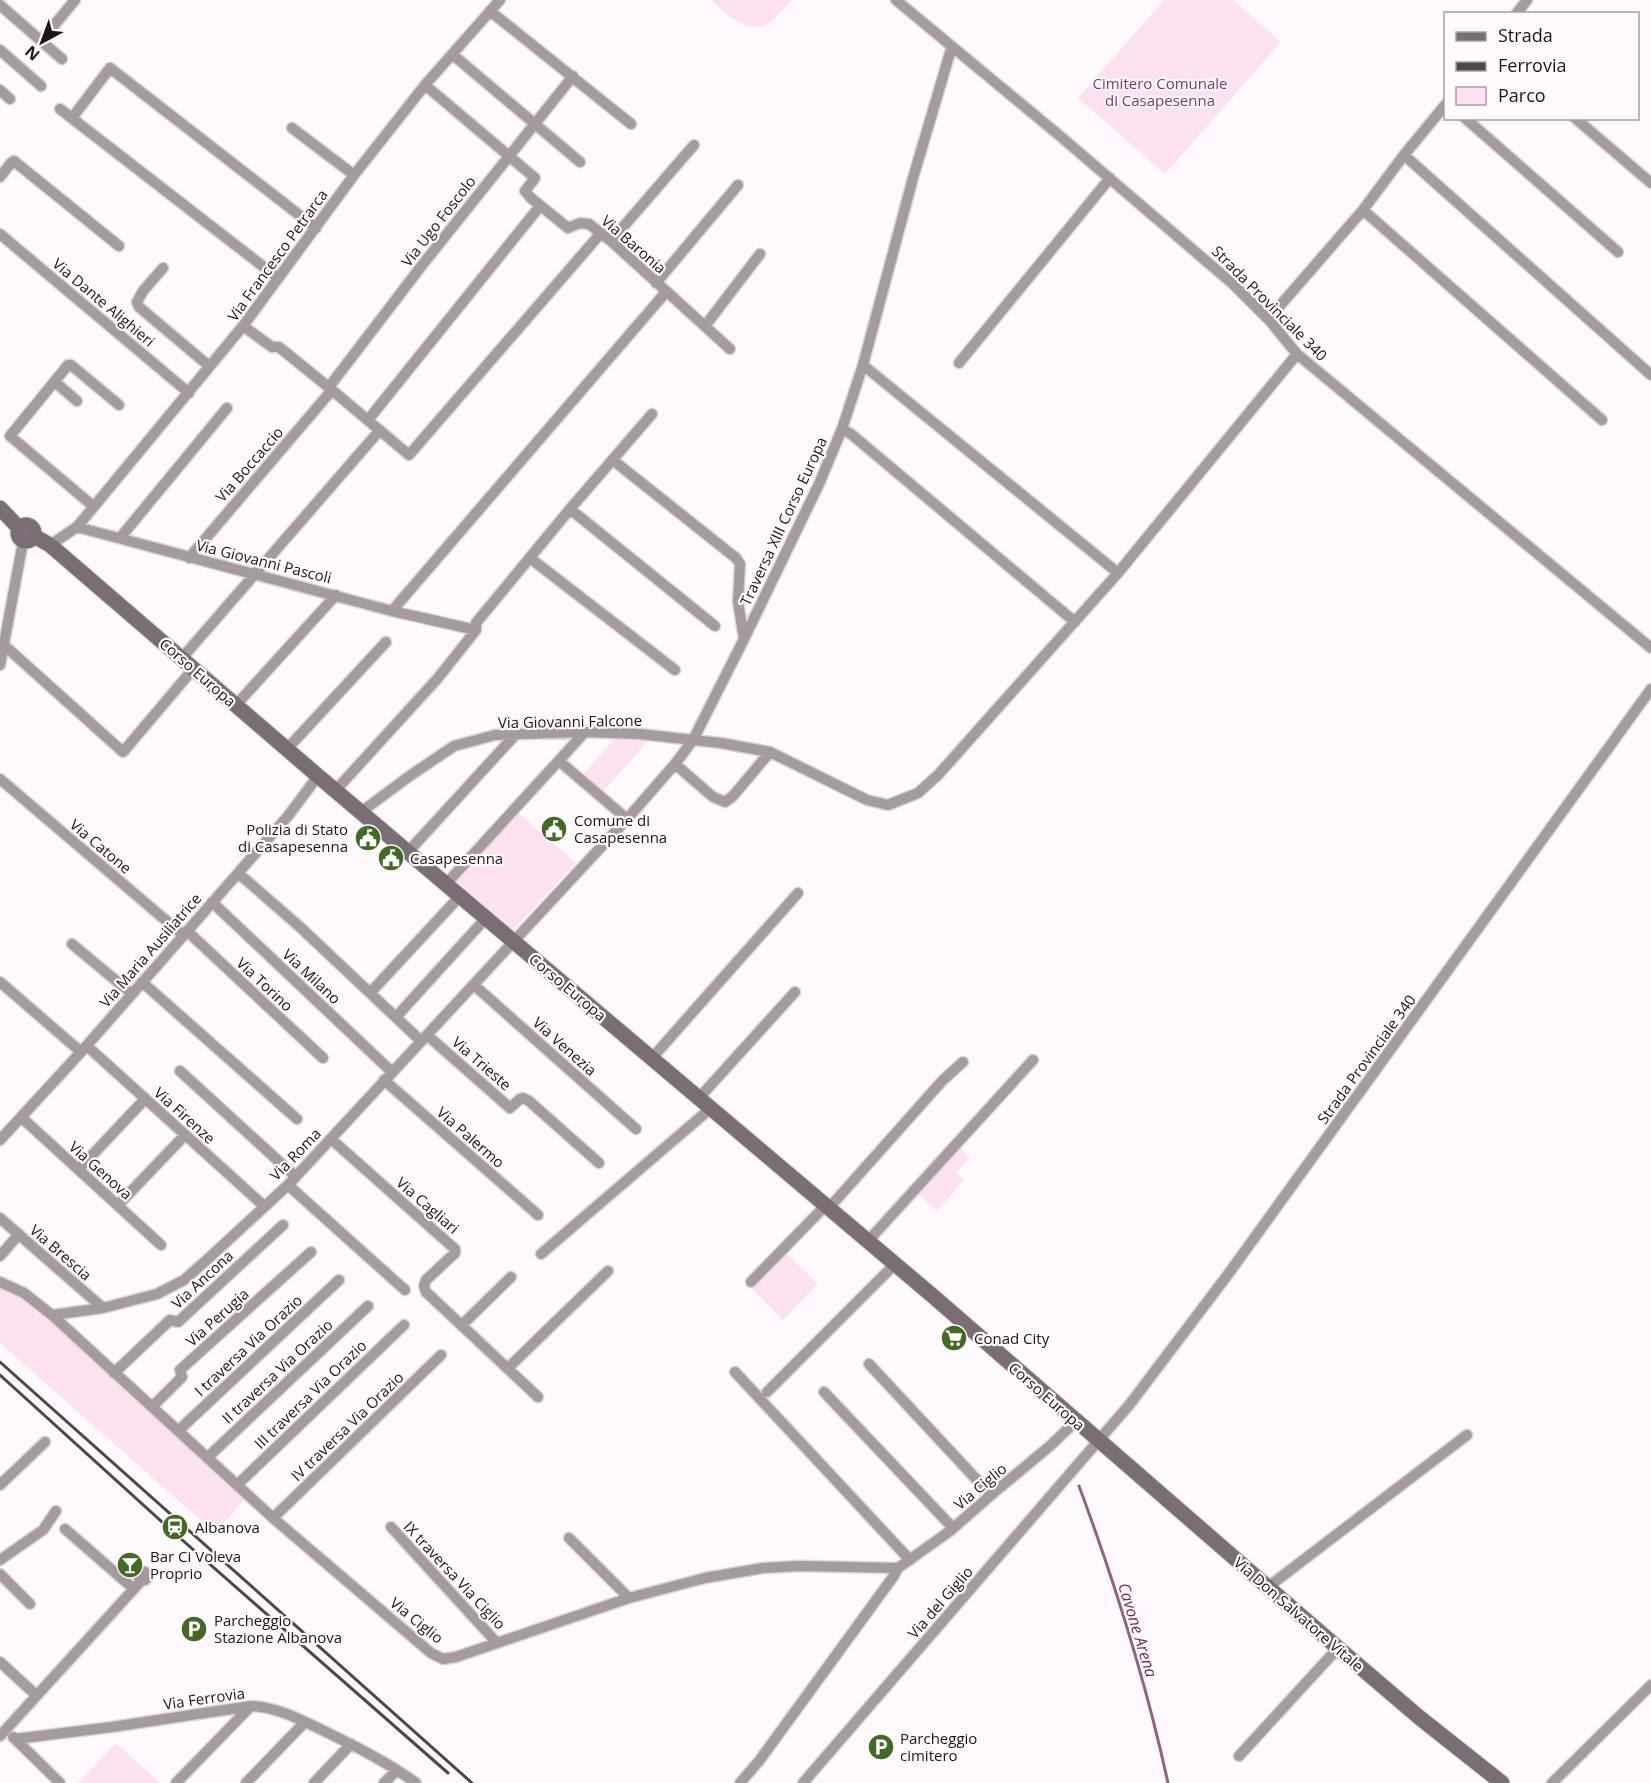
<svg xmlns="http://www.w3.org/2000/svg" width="1651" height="1783" viewBox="0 0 1651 1783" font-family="'Open Sans',sans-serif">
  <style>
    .green { fill: #fce2f1 }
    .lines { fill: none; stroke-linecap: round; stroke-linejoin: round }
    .stream { stroke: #92637e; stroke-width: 3 }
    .street-casing { stroke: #dad5d8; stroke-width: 13 }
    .secondary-casing { stroke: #dad5d8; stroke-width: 17 }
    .street { stroke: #a59aa0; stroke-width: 10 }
    .secondary { stroke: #7b6d75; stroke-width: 15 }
    .rail { stroke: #4e464a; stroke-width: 3 }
    .labels { text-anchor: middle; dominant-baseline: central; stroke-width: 4.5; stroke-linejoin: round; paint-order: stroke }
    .park-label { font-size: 15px; fill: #843768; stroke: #fef9fc }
    .street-label { font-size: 15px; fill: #1e151a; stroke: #fef9fc }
    .poi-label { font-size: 15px; fill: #1e151a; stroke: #fef9fc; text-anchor: start }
    .water-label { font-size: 16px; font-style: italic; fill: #74285a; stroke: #fef9fc }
  </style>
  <rect width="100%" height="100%" fill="#fef9fc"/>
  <!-- green -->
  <path class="green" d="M711 0H791C785 7 779 15 772 21 750 39 727 14 711 0Z
    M1164 0H1233L1281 42 1165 174 1078 98Z
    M616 737 649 740 602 793 582 776Z
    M518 813 576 863 513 930 455 880Z
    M959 1147 970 1158 956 1173 964 1180 937 1211 918 1194Z
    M786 1253 818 1284 783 1320 752 1289Z
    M0 1287 25 1301 45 1315 245 1499 215 1533 0 1343Z
    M116 1743 160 1783H78Z"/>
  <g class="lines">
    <!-- stream -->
    <path class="stream" d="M1079 1486C1115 1583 1146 1682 1168 1783"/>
    <defs>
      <path id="street" d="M896 0 1060 136 1233 284 1270 321 1297 354 1651 648
        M0 5 62 59
        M490 11 631 124
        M1516 14 1527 0
        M41 41 75 0
        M0 50 41 86
        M452 54 580 162
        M425 85 535 178 525 191 531 198 568 228 580 223 589 224 611 241 730 349
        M0 90 10 99
        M60 109 278 278
        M72 118 110 68 316 228
        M1465 118 1618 252
        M1575 118 1651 183
        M292 128 354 175
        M1404 155 1651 375
        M0 177 11 163 14 161 119 246
        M1363 210 1602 420
        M0 234 189 393
        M611 241 694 145
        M163 268 143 291 137 302 139 307 209 366
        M656 283 738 185
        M1270 321 1271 316 1363 210 1404 155 1446 104
        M243 326 272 347H279L332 390 409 455 601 233
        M705 326 760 254
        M959 363 1110 178
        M863 365 1118 573
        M55 382 77 401
        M329 387 423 264 573 76
        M368 420 540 206
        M842 429 851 434 1075 622
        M614 461 736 558 740 564 738 602 744 639
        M93 506 10 436 68 365H71L119 405
        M570 509 715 626
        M77 527 243 326 354 175 425 85 500 0
        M120 538 227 408
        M50 545 77 527 392 611 476 630
        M189 558 332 390
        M530 558 675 670
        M392 611 666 292
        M4 645 123 752 194 668
        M182 658 380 430
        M0 665 23 542
        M236 705 336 595
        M287 749 386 642
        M559 761 627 819
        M675 764 713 797 725 802 733 796 770 752
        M0 779 183 935
        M335 791 438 678 476 630V623L570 509 652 414
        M361 812 411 775 454 746 495 735 585 732 640 734 721 743 770 752 867 800 888 805 918 793 938 775 1118 573 1297 354
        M408 852 516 734
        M238 873 300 927 421 1041
        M446 884 585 732
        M212 902 392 1072
        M187 931 323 1058
        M72 944 132 994
        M0 982 81 1052
        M142 982 297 1119
        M474 985 636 1129
        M370 993 460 896
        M396 1017 486 918
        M427 1035 510 1108 520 1099 523 1098 529 1101 599 1163
        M87 1046 264 1206
        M652 1058 798 893
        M180 1071 296 1177
        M384 1080 538 1215
        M699 1098 795 992
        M21 1117 161 1245
        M331 1139 455 1249V1253L426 1280 424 1286 426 1292 538 1397
        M0 1140 81 1052 162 960 288 816 318 776
        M79 1169 145 1099
        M288 1185 405 1290
        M118 1205 185 1135
        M829 1208 943 1080 963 1062
        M0 1218 103 1308
        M868 1241 1033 1060
        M541 1254 711 1108
        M0 1256 19 1234
        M0 1282 24 1293 52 1315 273 1518 431 1653 443 1659 456 1657 629 1598 705 1578 763 1568 799 1566 898 1568 950 1531 991 1495 1051 1445 1076 1421
        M751 1282 826 1205
        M52 1315 103 1308 157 1294 184 1280 210 1257 288 1185 627 819 675 764 693 740 744 639 819 484 842 429 863 365 913 178 952 46
        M462 1325 511 1277
        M869 1364 991 1495
        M508 1368 608 1271
        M735 1372 910 1560
        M114 1373 170 1320 178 1322 283 1225
        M767 1392 895 1264
        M824 1392 953 1528
        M152 1407 182 1377 180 1370 311 1252
        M178 1431 339 1280
        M207 1458 368 1306
        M0 1485 45 1442
        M237 1485 404 1325
        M273 1518 441 1355
        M391 1527 497 1643
        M65 1529 134 1589
        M569 1538 629 1598
        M0 1560 43 1530 56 1511
        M138.5 1576a4.5 4.5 0 1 1 9 0a4.5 4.5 0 1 1-9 0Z
        M0 1574 30 1604
        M1268 1587 1467 1435
        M0 1662 36 1695
        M0 1736 142 1580
        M13 1737 60 1783
        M15 1739 112 1727 251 1706C277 1707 299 1719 322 1730 355 1746 387 1762 416 1783
        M1239 1756 1338 1648
        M176 1783 251 1706
        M246 1783 305 1722
        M314 1783 351 1744
        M384 1783 397 1770
        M740 1783 759 1761 893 1577 898 1568
        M803 1783 1130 1404 1229 1273 1651 689
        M1552 1783 1651 1685"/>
      <path id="secondary" d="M0 508 19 528
        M18 533a8 8 0 1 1 16 0a8 8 0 1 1-16 0Z
        M34 536 50 545 318 776 934 1297 1338 1648 1420 1718 1502 1783"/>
    </defs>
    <!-- street casing -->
    <use href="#street" class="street-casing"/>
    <!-- secondary casing -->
    <use href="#secondary" class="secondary-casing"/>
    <!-- street -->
    <use href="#street" class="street"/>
    <!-- secondary -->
    <use href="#secondary" class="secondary"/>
    <!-- rail -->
    <path class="rail" d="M0 1362 472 1783
      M0 1375 172 1531 448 1773"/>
  </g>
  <!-- icons -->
  <defs>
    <symbol id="civic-disc" viewBox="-11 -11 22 22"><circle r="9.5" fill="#436a25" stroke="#fef9fc"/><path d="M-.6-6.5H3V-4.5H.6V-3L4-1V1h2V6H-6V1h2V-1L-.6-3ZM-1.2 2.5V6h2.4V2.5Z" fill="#fff"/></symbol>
    <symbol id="supermarket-disc" viewBox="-11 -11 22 22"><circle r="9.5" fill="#436a25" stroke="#fef9fc"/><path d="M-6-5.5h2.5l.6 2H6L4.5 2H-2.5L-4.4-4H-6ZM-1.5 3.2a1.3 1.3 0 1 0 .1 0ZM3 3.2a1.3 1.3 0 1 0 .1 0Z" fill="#fff"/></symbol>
    <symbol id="station-disc" viewBox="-11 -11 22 22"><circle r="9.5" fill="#436a25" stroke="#fef9fc"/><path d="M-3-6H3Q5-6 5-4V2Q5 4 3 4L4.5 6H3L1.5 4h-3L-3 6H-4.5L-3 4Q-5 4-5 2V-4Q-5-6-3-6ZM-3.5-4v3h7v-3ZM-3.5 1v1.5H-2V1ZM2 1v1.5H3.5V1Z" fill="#fff"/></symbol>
    <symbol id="bar-disc" viewBox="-11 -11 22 22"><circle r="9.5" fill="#436a25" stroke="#fef9fc"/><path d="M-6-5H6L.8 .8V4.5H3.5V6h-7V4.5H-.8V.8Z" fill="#fff"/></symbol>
    <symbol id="parking-disc" viewBox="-11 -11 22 22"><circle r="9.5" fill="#436a25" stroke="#fef9fc"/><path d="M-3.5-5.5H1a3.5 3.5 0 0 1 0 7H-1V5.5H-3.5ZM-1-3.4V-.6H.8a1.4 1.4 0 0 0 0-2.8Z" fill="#fff"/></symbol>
  </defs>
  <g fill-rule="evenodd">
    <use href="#civic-disc" x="539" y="814" width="30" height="30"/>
    <use href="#civic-disc" x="353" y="823" width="30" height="30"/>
    <use href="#civic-disc" x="376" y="843" width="30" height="30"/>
    <use href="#supermarket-disc" x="939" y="1323" width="30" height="30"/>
    <use href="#station-disc" x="160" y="1512" width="30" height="30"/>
    <use href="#bar-disc" x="115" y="1550" width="30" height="30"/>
    <use href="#parking-disc" x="179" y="1614" width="30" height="30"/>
    <use href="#parking-disc" x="866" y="1732" width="30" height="30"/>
  </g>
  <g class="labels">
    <!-- park labels -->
    <g class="park-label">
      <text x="1160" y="83">Cimitero Comunale<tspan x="1160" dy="17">di Casapesenna</tspan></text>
    </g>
    <!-- street labels -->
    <g class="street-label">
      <text transform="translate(438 221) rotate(-52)">Via Ugo Foscolo</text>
      <text transform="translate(634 244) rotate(41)">Via Baronia</text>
      <text transform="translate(277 255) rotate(-54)">Via Francesco Petrarca</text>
      <text transform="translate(104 302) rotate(40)">Via Dante Alighieri</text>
      <text transform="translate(1270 303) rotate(45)">Strada Provinciale 340</text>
      <text transform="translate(249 464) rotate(-49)">Via Boccaccio</text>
      <text transform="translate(783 521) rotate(-65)">Traversa XIII Corso Europa</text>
      <text transform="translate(264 561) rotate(14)">Via Giovanni Pascoli</text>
      <text transform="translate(198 672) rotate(41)">Corso Europa</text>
      <text transform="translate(570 721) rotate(-1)">Via Giovanni Falcone</text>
      <text transform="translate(101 846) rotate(40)">Via Catone</text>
      <text transform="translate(150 950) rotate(-49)">Via Maria Ausiliatrice</text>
      <text transform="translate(312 976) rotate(43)">Via Milano</text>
      <text transform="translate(265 984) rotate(43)">Via Torino</text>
      <text transform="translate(568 987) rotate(40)">Corso Europa</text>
      <text transform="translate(565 1046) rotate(42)">Via Venezia</text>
      <text transform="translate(1366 1059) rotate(-54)">Strada Provinciale 340</text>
      <text transform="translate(482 1063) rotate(41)">Via Trieste</text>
      <text transform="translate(185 1115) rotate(42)">Via Firenze</text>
      <text transform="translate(471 1137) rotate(41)">Via Palermo</text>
      <text transform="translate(295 1154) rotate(-46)">Via Roma</text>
      <text transform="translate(101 1170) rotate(42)">Via Genova</text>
      <text transform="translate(428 1205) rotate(41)">Via Cagliari</text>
      <text transform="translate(61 1252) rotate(41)">Via Brescia</text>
      <text transform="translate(202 1279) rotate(-43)">Via Ancona</text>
      <text transform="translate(217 1317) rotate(-42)">Via Perugia</text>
      <text transform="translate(248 1345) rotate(-43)">I traversa Via Orazio</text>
      <text transform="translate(277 1371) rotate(-43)">II traversa Via Orazio</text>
      <text transform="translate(310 1394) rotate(-44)">III traversa Via Orazio</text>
      <text transform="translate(1047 1396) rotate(41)">Corso Europa</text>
      <text transform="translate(347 1426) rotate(-44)">IV traversa Via Orazio</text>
      <text transform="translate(980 1486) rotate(-40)">Via Ciglio</text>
      <text transform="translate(455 1575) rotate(47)">IX traversa Via Ciglio</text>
      <text transform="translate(940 1602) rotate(-49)">Via del Giglio</text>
      <text transform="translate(1299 1614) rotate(41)">Via Don Salvatore Vitale</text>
      <text transform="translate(417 1620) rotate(39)">Via Ciglio</text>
      <text transform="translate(204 1698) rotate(-8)">Via Ferrovia</text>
    </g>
    <!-- poi labels -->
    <g class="poi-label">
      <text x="574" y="820">Comune di<tspan x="574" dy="17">Casapesenna</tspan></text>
      <text x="348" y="829" text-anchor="end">Polizia di Stato<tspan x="348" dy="17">di Casapesenna</tspan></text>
      <text x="410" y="858">Casapesenna</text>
      <text x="974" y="1338">Conad City</text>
      <text x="195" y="1527">Albanova</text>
      <text x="150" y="1556">Bar Ci Voleva<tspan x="150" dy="17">Proprio</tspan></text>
      <text x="214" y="1620">Parcheggio<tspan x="214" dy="17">Stazione Albanova</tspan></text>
      <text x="900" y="1738">Parcheggio<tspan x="900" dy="17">cimitero</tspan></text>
    </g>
    <!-- water labels -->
    <g class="water-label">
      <text transform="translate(1138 1630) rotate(73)">Cavone Arena</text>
    </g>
  </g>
  <!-- legend -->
  <rect x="1444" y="12" width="195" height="108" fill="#fef9fc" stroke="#a49ea2" stroke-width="1.5"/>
  <rect x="1456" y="32" width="30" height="9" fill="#7b6d75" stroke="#a49ea2" stroke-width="1.5"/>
  <text x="1498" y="42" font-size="18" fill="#1e151a">Strada</text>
  <rect x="1456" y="62" width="30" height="9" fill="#4e464a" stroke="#a49ea2" stroke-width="1.5"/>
  <text x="1498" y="72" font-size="18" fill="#1e151a">Ferrovia</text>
  <rect x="1456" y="87" width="30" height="18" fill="#fce2f1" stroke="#a49ea2" stroke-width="1.5"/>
  <text x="1498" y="102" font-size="18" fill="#1e151a">Parco</text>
  <!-- north arrow -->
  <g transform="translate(42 42) rotate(221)" stroke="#fef9fc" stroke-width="4.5" paint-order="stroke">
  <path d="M0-4.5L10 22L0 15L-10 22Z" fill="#1e151a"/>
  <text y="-9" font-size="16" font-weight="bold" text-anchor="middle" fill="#1e151a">N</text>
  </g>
</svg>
